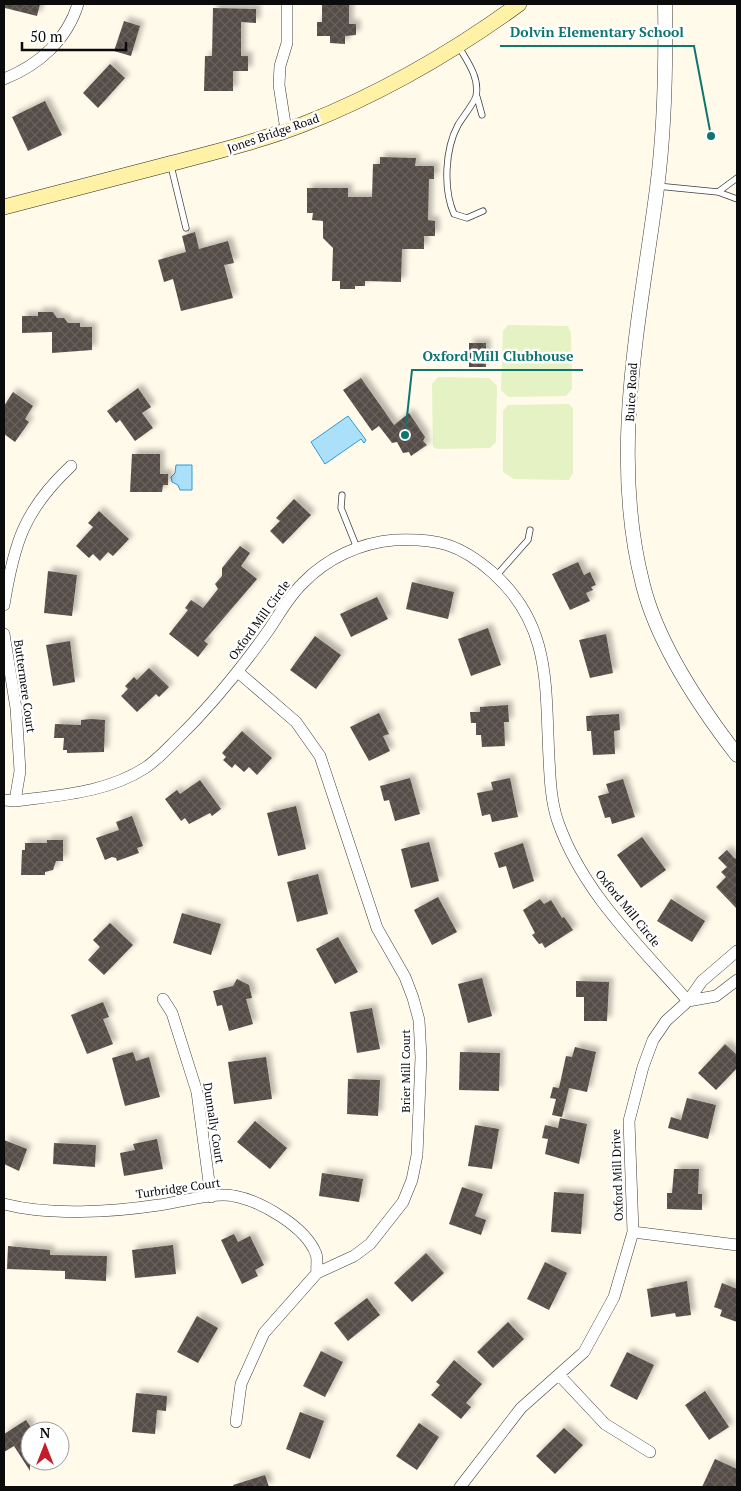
<svg xmlns="http://www.w3.org/2000/svg" width="741" height="1491" viewBox="0 0 741 1491" font-family="'PT Serif',serif">
  <style>
    .pitch { fill: #e4f2c4 }
    .water { fill: #abe0fa; stroke: #2e9ad5 }
    .building { fill: url(#building-cross-hatch); filter: url(#shadow) }
    .lines { fill: none; stroke-linecap: round; stroke-linejoin: round }
    .service-casing { stroke: #3e3e3e; stroke-width: 7 }
    .minor-casing { stroke: #3e3e3e; stroke-width: 12 }
    .tertiary-casing { stroke: #3e3e3e; stroke-width: 15 }
    .secondary-casing { stroke: #2d2d2d; stroke-width: 16 }
    .service { stroke: #fff; stroke-width: 5.5 }
    .minor { stroke: #fff; stroke-width: 11 }
    .tertiary { stroke: #fff; stroke-width: 14 }
    .secondary { stroke: #fff1a5; stroke-width: 15 }
    .labels { text-anchor: middle; dominant-baseline: central; stroke-width: 5; stroke-linejoin: round; paint-order: stroke }
    .street-label { font-size: 12px; fill: #0b0b0b; stroke: #fff }
    .leader { fill: none; stroke: #0f766e; stroke-width: 2 }
    .callout-dot { fill: #0f766e; stroke: #fff; stroke-width: 2 }
    .callout-label { font-size: 14px; text-anchor: middle; font-weight: bold; fill: #0f766e; stroke: #fff; stroke-width: 5; stroke-linejoin: round; paint-order: stroke }
  </style>
  <defs>
    <pattern id="building-cross-hatch" width="8" height="8" patternUnits="userSpaceOnUse" patternTransform="scale(1.25)"><rect width="8" height="8" fill="#554c47"/><path d="M0 0l8 8M0 8l8-8" fill="none" stroke="#68615d"/></pattern>
    <filter id="shadow"><feDropShadow dx="4.5" dy="-4.5" stdDeviation="2.5" flood-color="#0004"/></filter>
  </defs>
  <rect width="100%" height="100%" fill="#fffaea"/>
  <!-- pitch -->
  <path class="pitch" d="M508 325 568 326 571 333 572 389 566 396 508 397 501 390 503 331Z
    M438 377 489 378 497 386 496 442 490 448 438 449 433 447 432 384Z
    M569 404 573 408V473L569 480 514 479 503 472V411L508 405Z"/>
  <!-- water -->
  <path class="water" d="M348 416 366 440 364 443 361 439 325 464 311 442Z
    M176 465H192V490H180L178 485 172 482 171 477 175 473Z"/>
  <!-- building -->
  <path class="building" d="M5 4H40L37 16 5 8Z
    M322 4H349V24H356V35L345 36V44L330 43V36H317V22H322Z
    M213 8 256 9V23L241 22V56H248V71H233V91H204L205 56H212Z
    M124 21 140 26 131 56 114 51Z
    M110 64 125 78 98 108 83 93Z
    M45 101 62 135 28 151 12 117Z
    M380 157 416 158 415 166H434V179H429L428 220 435 221V236H424V249H402L401 282 365 281V286H355V289H340V281H332L333 248 323 238V221L312 220 313 213H307V188H348V197H372L373 164H380Z
    M195 232 199 249 228 241 234 263 224 265 233 298 181 311 173 279 164 282 158 260 186 252 182 236Z
    M38 312H53L57 318H64L68 323H80V327H92V350L52 353V332L22 333V316H38Z
    M469 343H486V367H469Z
    M361 378 394 425 409 413 425 437 423 441 427 445 411 456 409 452 403 453 397 442 392 443 379 426 372 431 343 390Z
    M138 388 151 407 142 413 153 428 135 441 120 420 116 423 107 411Z
    M13 392 33 406 25 419 29 422 15 442 4 434V406Z
    M132 454H160V474H168V485H163L162 492H130Z
    M294 499 311 515 283 544 270 531 280 521 276 518Z
    M99 511 129 539 113 556 108 552 100 561 93 554 89 558 76 546 93 527 88 523Z
    M240 546 250 553 241 566 257 579 204 641 208 644 198 657 169 634 188 610 185 608 191 600 203 608 218 589 215 584 222 576V568Z
    M578 562 584 575 590 572 596 585 591 587 593 590 586 593 590 601 570 610 552 574Z
    M48 571 77 575 72 616 44 613Z
    M412 582 454 592 448 619 406 609Z
    M377 597 388 619 351 637 340 614Z
    M488 628 501 665 471 676 458 639Z
    M606 634 613 673 590 678 579 640Z
    M315 636 341 655 316 689 290 670Z
    M70 641 75 682 53 686 46 645Z
    M149 668 169 687 159 697 156 694 137 712 121 696 128 689 125 686 134 677 137 680Z
    M508 705 509 722H504L505 746 482 747 481 735H476V723H471L470 712H480V707Z
    M379 713 389 734 383 736 390 751 369 761 350 727Z
    M619 714 620 730 614 731 615 754 593 755 591 731H587L586 716Z
    M91 719 105 720 104 752 67 753V750H63L64 738H54L55 724 81 725V720Z
    M242 731 272 758 257 775 249 767 244 772 235 764 232 768 223 760 226 757 222 753Z
    M410 778 420 814 395 821 389 800 384 801 380 786Z
    M510 778 518 817 492 822 490 814 482 816 477 793 493 790 491 782Z
    M623 779 635 817 612 824 610 817 605 818 598 796 609 793 606 784Z
    M200 780 221 809 212 816 210 813 189 824 185 818 181 821 165 799 177 790 180 794Z
    M296 806 306 849 278 856 267 813Z
    M132 816 143 846 137 848 139 853 117 861 116 858 112 857 105 860 96 838 119 830 116 822Z
    M642 837 666 870 641 888 617 855Z
    M47 840H63V861H56L53 870 45 872V875H21L22 850H25V843H47Z
    M429 842 439 881 411 888 401 849Z
    M523 843 534 881 513 889 506 866 499 868 494 853Z
    M727 850 735 859 737 857V909L716 887 726 877 721 872 727 867 718 858Z
    M318 874 328 914 297 922 287 882Z
    M438 897 457 932 432 945 414 910Z
    M540 899 544 904 551 900 562 918 564 917 573 930 545 948 542 943 539 944 532 935 535 933 523 910Z
    M671 899 705 921 692 942 657 921Z
    M182 913 221 924 211 955 173 943Z
    M110 923 133 945 104 975 88 960 100 947 93 940Z
    M338 937 358 972 335 984 316 949Z
    M482 978 492 1016 468 1023 458 984Z
    M237 979 249 985 252 998 246 999 253 1024 229 1031 222 1005 217 1006 213 991 233 986Z
    M576 981 609 982 607 1021H584V997H576Z
    M103 1002 109 1017 103 1019 113 1044 87 1054 71 1015Z
    M372 1008 380 1049 357 1053 350 1012Z
    M725 1044 737 1055V1068L716 1090 698 1073Z
    M575 1047 596 1052 587 1092 569 1088 562 1117 552 1115 556 1099 550 1098 553 1087 559 1088 566 1056 572 1057Z
    M133 1052 136 1061 149 1057 160 1097 125 1106 112 1058Z
    M460 1052 500 1053 499 1091 459 1090Z
    M266 1057 272 1099 234 1104 228 1062Z
    M348 1079 380 1080 378 1116 347 1114Z
    M687 1098 716 1105 708 1139 668 1128 671 1117 681 1120Z
    M560 1118 587 1124 579 1164 545 1154 548 1139 542 1138 545 1125 558 1128Z
    M255 1121 287 1148 270 1169 237 1142Z
    M475 1125 499 1129 492 1169 468 1166Z
    M157 1139 163 1169 124 1176 120 1153 135 1150 133 1144Z
    M4 1140 27 1149 19 1171 4 1164Z
    M54 1143 96 1145 95 1167 53 1164Z
    M674 1169H699L698 1194H702V1210L667 1209V1193H672Z
    M322 1173 363 1179 359 1202 319 1196Z
    M462 1187 483 1194 475 1216 486 1220 481 1235 449 1224Z
    M554 1192 584 1194 581 1234 551 1232Z
    M234 1234 238 1242 250 1236 264 1265 255 1270 258 1276 242 1284 221 1240Z
    M173 1245 176 1274 135 1278 132 1250Z
    M8 1246 50 1250V1255L107 1256 106 1281 65 1279V1271L7 1269Z
    M426 1253 444 1273 412 1302 394 1283Z
    M545 1262 567 1273 549 1310 527 1299Z
    M687 1281 691 1315 676 1317 675 1313 651 1317 647 1289Z
    M722 1283 737 1289V1322L720 1316 722 1310 714 1307Z
    M367 1298 380 1315 348 1341 334 1323Z
    M197 1316 218 1328 198 1363 177 1352Z
    M508 1322 524 1339 493 1368 477 1352Z
    M321 1351 343 1362 325 1397 303 1386Z
    M627 1352 654 1365 637 1400 610 1386Z
    M454 1360 482 1384 466 1403 471 1407 461 1419 431 1395 440 1385 436 1382Z
    M705 1391 729 1427 709 1440 685 1405Z
    M136 1393 167 1396 166 1411 157 1410 155 1434 132 1432Z
    M300 1412 324 1421 310 1459 286 1449Z
    M26 1420 30 1426V1471L14 1446 4 1452V1434Z
    M419 1423 439 1437 417 1470 396 1456Z
    M564 1428 583 1445 555 1474 536 1456Z
    M715 1459 737 1469V1487H702Z
    M265 1475 269 1487H234L233 1485Z"/>
  <g class="lines">
    <defs>
      <path id="service" d="M459 47C467 61 480 78 476 96 475 102 462 118 458 125 445 149 443 189 454 214L467 218 483 211
        M477 97 482 115
        M171 166 186 228
        M657 186 718 192 737 199
        M718 192 737 178
        M342 495 341 508 357 548
        M496 576 528 540 530 530"/>
      <path id="minor" d="M4 79C39 65 67 40 78 4
        M286 130 279 85 280 66 287 43V4
        M4 605C14 543 24 510 71 466
        M4 634 16 708 20 771 15 801
        M4 800 15 801C60 795 106 793 145 768 157 760 167 749 177 739 211 706 240 670 268 631 279 615 289 596 303 583 327 558 360 543 394 540 437 538 460 544 493 573 552 626 545 686 549 758 550 779 551 802 558 822 583 893 640 946 688 1001
        M163 999 172 1013 197 1092 211 1197
        M688 1001 716 996 737 980
        M4 1204C50 1216 112 1212 159 1205 179 1202 215 1192 234 1196 261 1201 306 1227 316 1254 318 1259 316 1267 317 1273
        M633 1232 737 1245
        M559 1375 605 1424 650 1452
        M236 1422 241 1384 264 1333 317 1273 354 1256 370 1244 403 1202 412 1180 417 1155 421 1057 419 1020 413 998 405 977 377 928 320 756 296 722 238 672
        M460 1487 521 1408 584 1352 614 1297 633 1232 629 1121 643 1067 653 1040 666 1021 688 1001 702 981 737 951"/>
      <path id="tertiary" d="M665 4C666 65 665 127 657 188 640 319 609 454 643 585 658 645 700 707 737 755"/>
      <path id="secondary" d="M4 207C59 193 114 178 169 164 215 152 260 141 304 124 380 94 453 52 519 4"/>
    </defs>
    <!-- service casing -->
    <use href="#service" class="service-casing"/>
    <!-- minor casing -->
    <use href="#minor" class="minor-casing"/>
    <!-- tertiary casing -->
    <use href="#tertiary" class="tertiary-casing"/>
    <!-- secondary casing -->
    <use href="#secondary" class="secondary-casing"/>
    <!-- service -->
    <use href="#service" class="service"/>
    <!-- minor -->
    <use href="#minor" class="minor"/>
    <!-- tertiary -->
    <use href="#tertiary" class="tertiary"/>
    <!-- secondary -->
    <use href="#secondary" class="secondary"/>
  </g>
  <g class="labels">
    <!-- street labels -->
    <g class="street-label">
      <text transform="translate(273 133) rotate(-19)">Jones Bridge Road</text>
      <text transform="translate(631 392) rotate(-87)">Buice Road</text>
      <text transform="translate(259 620) rotate(-54)">Oxford Mill Circle</text>
      <text transform="translate(25 686) rotate(82)">Buttermere Court</text>
      <text transform="translate(628 908) rotate(51)">Oxford Mill Circle</text>
      <text transform="translate(405 1071) rotate(-90)">Brier Mill Court</text>
      <text transform="translate(214 1123) rotate(81)">Dunnally Court</text>
      <text transform="translate(617 1175) rotate(-92)">Oxford Mill Drive</text>
      <text transform="translate(178 1188) rotate(-8)">Turbridge Court</text>
    </g>
  </g>
  <!-- callouts -->
  <path class="leader" d="M711 136L694 46H500M405 435L412 370H583"/>
  <g class="callout-dot">
    <circle cx="711" cy="136" r="5"/>
    <circle cx="405" cy="435" r="5"/>
  </g>
  <g class="callout-label">
    <text x="597" y="37">Dolvin Elementary School</text>
    <text x="498" y="361">Oxford Mill Clubhouse</text>
  </g>
  <!-- border -->
  <rect width="741" height="1491" fill="none" stroke="#0b0b0b" stroke-width="10"/>
  <!-- north arrow -->
  <g transform="translate(45 1446)"><circle r="24" fill="#ffffff" stroke="#9d9d9d"/>
  <path d="M0-4L9 19L0 12L-9 19Z" fill="#c31c2b"/>
  <text y="-8" font-size="14" font-weight="bold" text-anchor="middle" fill="#0b0b0b">N</text>
  </g>
  <!-- scale -->
  <path d="M22 42v8h104v-8" fill="none" stroke="#0b0b0b" stroke-width="2.5"/>
  <text x="30" y="42" font-size="15" fill="#0b0b0b" stroke="#ffffff" stroke-width="4" paint-order="stroke">50 m</text>
</svg>
